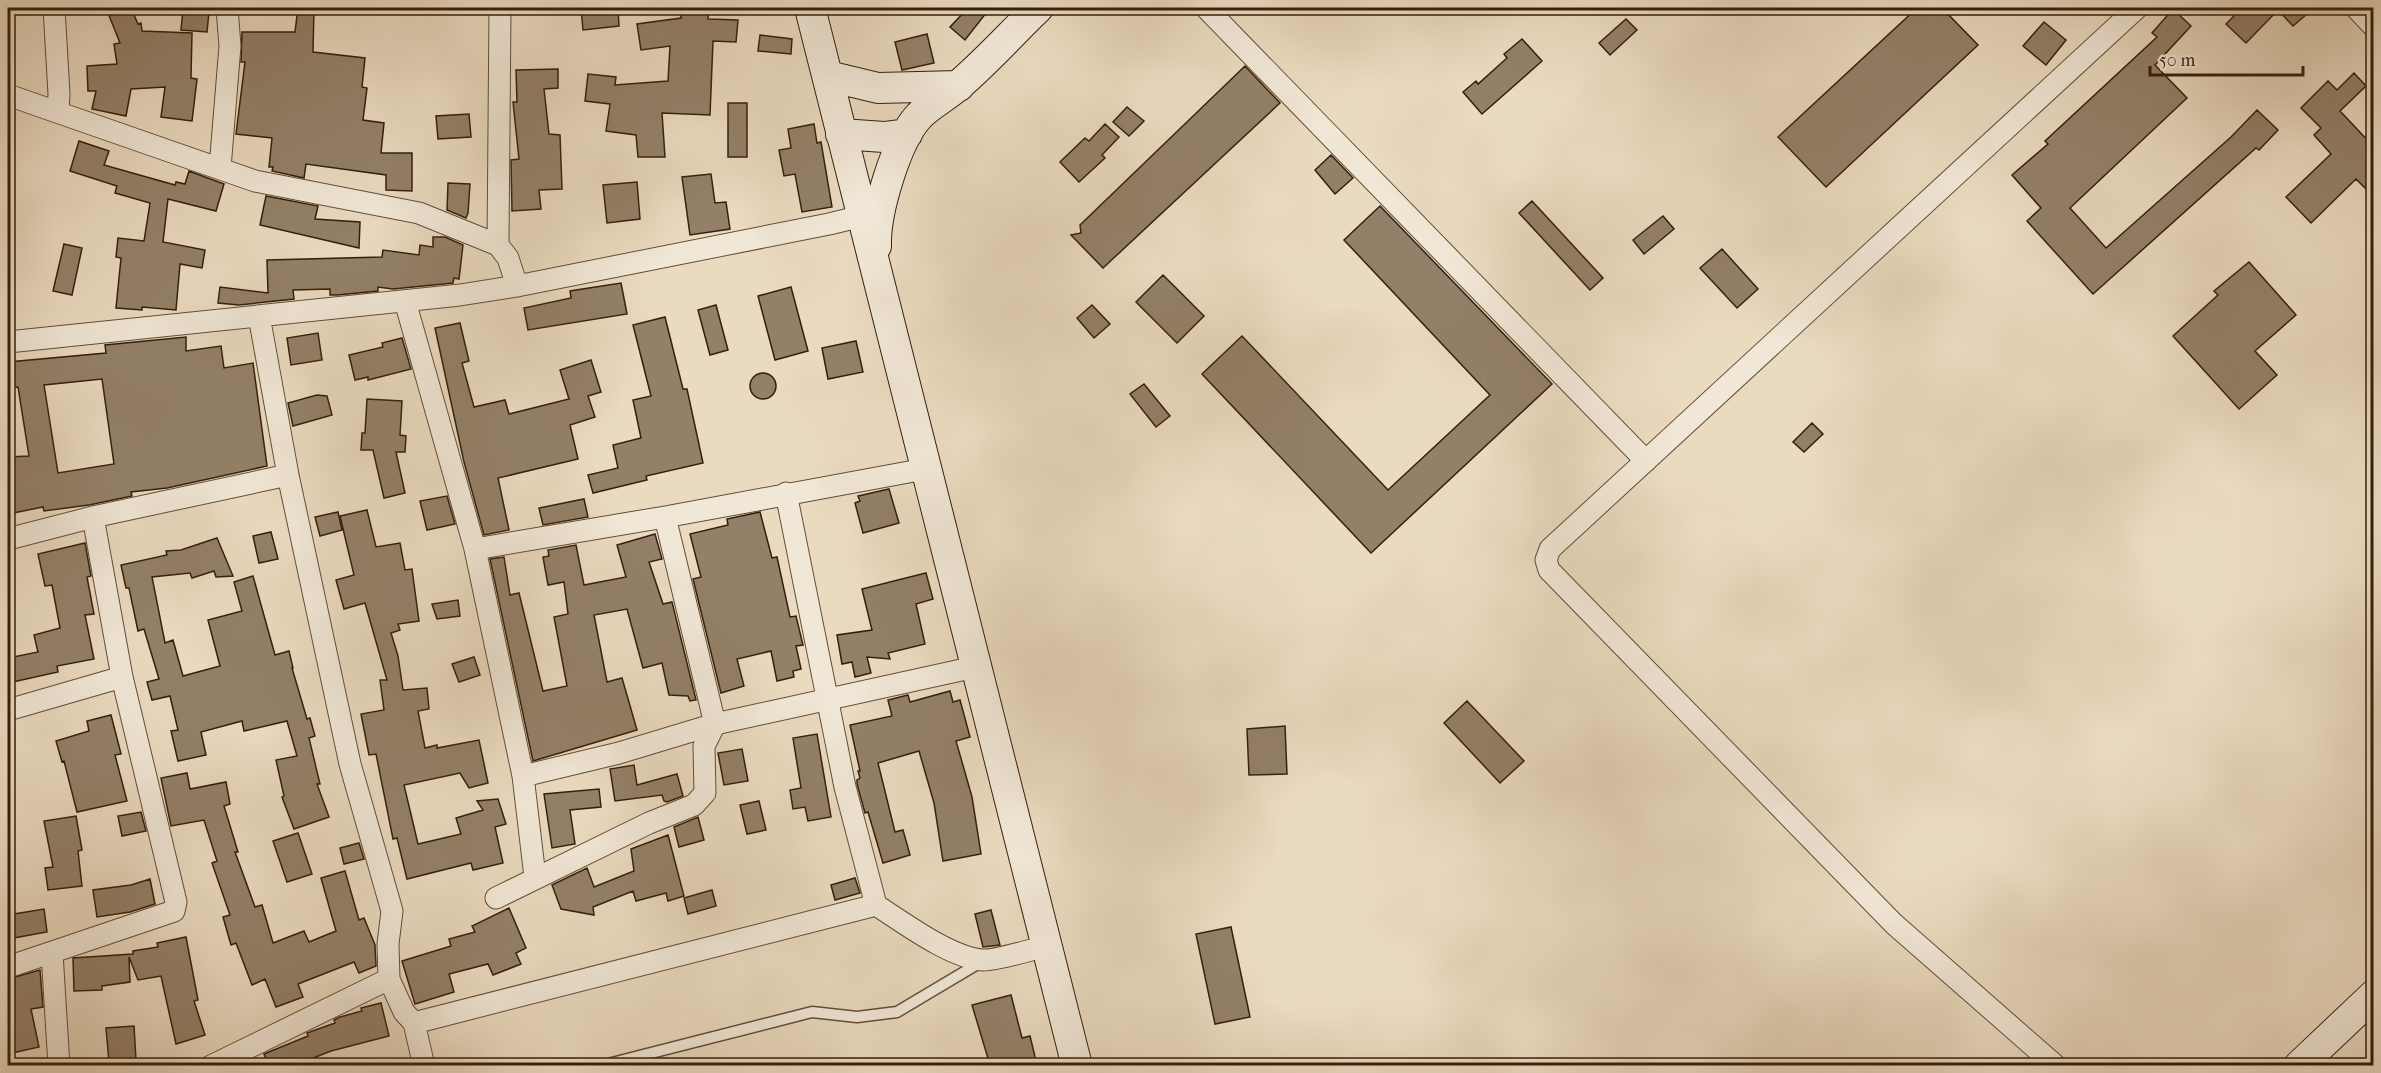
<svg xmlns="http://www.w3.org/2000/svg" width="2381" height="1073" viewBox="0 0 2381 1073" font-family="'IM FELL French Canon',serif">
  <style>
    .building { fill: #938069; stroke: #341f0a; stroke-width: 1.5; fill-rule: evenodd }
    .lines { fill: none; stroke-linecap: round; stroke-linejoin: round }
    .lane-casing { stroke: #624e38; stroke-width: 13 }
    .street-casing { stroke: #624e38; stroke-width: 23 }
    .secondary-casing { stroke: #341f0a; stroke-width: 32 }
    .lane { stroke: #f1e7d6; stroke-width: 10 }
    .street { stroke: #f1e7d6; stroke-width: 21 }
    .secondary { stroke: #f1e7d6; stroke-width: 30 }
  </style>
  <rect width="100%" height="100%" fill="#eadac0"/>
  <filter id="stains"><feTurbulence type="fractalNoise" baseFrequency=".00333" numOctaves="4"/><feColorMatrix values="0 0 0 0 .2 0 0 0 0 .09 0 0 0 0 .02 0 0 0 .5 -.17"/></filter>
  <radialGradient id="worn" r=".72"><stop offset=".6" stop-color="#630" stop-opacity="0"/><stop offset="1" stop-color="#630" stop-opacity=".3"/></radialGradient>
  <!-- building -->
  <path class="building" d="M106 8H131L138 24 141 23 142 31 192 33 191 78 197 79 192 121 161 117 165 87 131 89 126 116 92 109 96 91H88L87 66 117 64 114 44 120 43Z
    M298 8H314L313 52 365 58 362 87 367 88 363 120 384 123 381 153H412V191L386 190V175L306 164 304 178 272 171 273 167H269L272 138 236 134 245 62H241L242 32H295Z
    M581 8H618L619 26 583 30Z
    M680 8H709L708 19 738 20 736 42 713 41 710 115 662 113 665 157H638L636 135 606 131 610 104 585 101 588 74 616 77 615 85 668 81 670 46 641 50 637 24 681 18Z
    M968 8H990L965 40 950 27Z
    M1917 8H1942L1978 45 1826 187 1778 137Z
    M2242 8H2314L2293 26 2278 10 2246 43 2226 24Z
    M183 9 209 12 207 32 181 30Z
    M2173 9 2191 26 2155 65 2187 98 2070 208 2106 248 2231 137 2257 110 2278 130 2259 150 2256 148 2093 294 2027 221 2041 208 2012 175 2048 144 2045 141 2157 37 2152 33Z
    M1626 19 1637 30 1610 55 1599 43Z
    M2044 22 2066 40 2046 65 2023 46Z
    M927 34 934 63 902 70 895 42Z
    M760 35 792 39 791 54 758 51Z
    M1522 39 1542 61 1482 114 1463 92 1476 81 1478 84 1507 58 1504 54Z
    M1245 66 1280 103 1103 268 1071 235 1081 233 1080 225Z
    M558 69V88L544 89 549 134 560 135 562 189 539 190 541 209 512 211 511 160 519 159 513 102H517L516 70Z
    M2354 73 2366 86 2340 111 2373 146V196L2356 179 2311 223 2286 197 2331 154 2314 135 2321 128 2301 108 2328 81 2337 90Z
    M728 103H747V157H728Z
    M1127 107 1144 121 1129 136 1113 122Z
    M469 114 471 137 438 139 436 116Z
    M814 124 817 143 821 142 832 207 802 212 795 174 784 176 779 150 791 148 788 129Z
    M1105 124 1119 137 1102 155 1105 158 1079 182 1060 162 1085 138 1089 141Z
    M79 141 109 151 104 165 175 185 176 182 185 184 189 171 224 184 216 211 168 199 163 242 205 250 202 268 180 264 176 310 142 307V310L116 308 121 258 116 257 118 238 144 241 150 203 115 193 117 186 70 171Z
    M1331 155 1353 178 1335 194 1315 170Z
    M711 174 715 203 726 202 730 229 690 235 682 177Z
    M637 182 640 219 607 223 603 185Z
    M448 183 470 184 468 213 466 218 447 210Z
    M266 196 318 206 315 219 360 222 359 248 260 225Z
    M1532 201 1603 278 1590 290 1519 213Z
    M1380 206 1552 384 1371 553 1202 374 1242 336 1388 490 1490 395 1344 240Z
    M1663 216 1674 229 1644 254 1633 240Z
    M433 237H445L463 245 459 279 454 278 453 283 393 289 378 287V291L337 295H330V289L293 290 294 299 239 305 218 303 220 287 268 293 267 260 382 257 383 250 419 255 420 245 433 247Z
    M64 244 82 248 72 295 53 291Z
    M1722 249 1758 289 1737 308 1700 268Z
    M2249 262 2296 315 2255 351 2277 375 2239 409 2173 336 2218 295 2214 291Z
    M1163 275 1204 316 1177 343 1136 302Z
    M621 283 627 314 528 330 524 308 571 298 570 291Z
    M791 287 808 351 775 360 758 296Z
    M716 305 728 350 710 355 698 310Z
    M1092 305 1110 324 1094 338 1077 318Z
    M665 317 683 389H687L703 463 646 476 647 480 593 493 588 475 618 468 613 445 641 438 633 400 651 396 633 325Z
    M460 323 469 361 462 363 474 407 505 400 509 414 569 399 560 370 591 360 601 392 588 396 595 417 570 425 578 459 498 478 509 530 484 535 464 462 435 328Z
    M318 333 322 360 291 365 287 338Z
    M186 337V351L221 346 224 368 253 363 267 466 167 488 131 492 132 496 89 505 44 511 43 507 8 514V457L29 456 18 387 8 388V362L106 353 105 345ZM102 379 114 464 58 473 44 385Z
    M402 338 411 369 368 380V377L355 380 349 355 383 347 382 343Z
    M856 341 863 372 828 379 822 348Z
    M750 386a13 13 0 1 1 26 0a13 13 0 1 1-26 0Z
    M1144 384 1170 416 1156 427 1130 394Z
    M317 395 327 396 332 415 293 426 288 403Z
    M367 399 402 401 400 435 406 436 405 452H396L405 493 384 498 373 450H361L362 433H365Z
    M1812 423 1823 434 1804 452 1793 442Z
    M889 489 899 523 863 533 855 503 860 501 858 496Z
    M447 496 455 524 427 530 420 501Z
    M584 499 588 517 543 525 539 508Z
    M367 510 376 547 400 543 405 570 412 569 419 621 398 624 400 630 391 633 398 656 403 690 427 688 429 709 418 711 425 748 437 745V748L479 740 488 783 469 788 460 773 404 785 418 844 461 834 456 818 483 810 477 801 498 799 506 824 495 827 503 863 473 870 471 863 407 879 397 838 393 839 376 754 369 755 361 714 384 710 380 680H387L365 603 344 609 336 580 354 575 340 516Z
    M338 512 342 530 320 536 315 517Z
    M760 512 772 558 777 557 790 617 796 616 803 645 796 646 801 669 793 671 794 677 777 681 771 651 737 659 744 686 721 693 693 579 701 577 690 534 728 525 727 519Z
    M271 532 278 559 259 563 253 536Z
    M655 534 662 559 649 562 663 604 672 602 696 700 690 701 688 696 669 695 662 663 643 668 627 609 594 615 607 682 622 678 637 730 533 761 490 559 504 557 510 595 519 593 543 691 567 686 554 617 568 614 564 582 548 585 543 557 549 556 548 550 576 545 584 585 626 577 617 545Z
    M217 538 233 576 216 577 214 571 192 578 190 573 152 577 165 643 173 640 183 676 220 666 208 620 242 611 234 582 253 576 275 655 289 651 293 668H292L307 719 310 718 315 736 309 738 320 784H317L329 817 294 829 282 797 284 796 276 760 297 756 287 721 244 731 242 721 201 732 206 755 178 761 171 731 178 730 170 696 152 700 147 682 159 679 144 629 138 631 129 588H126L121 565 167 555 166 551 181 550Z
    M85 543 91 576 87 577 94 614 85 615 94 659 57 666 58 672 8 683V658L38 652 34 635 60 628 52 585 45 586 38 554Z
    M926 573 933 599 916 604 925 644 888 653 890 659 867 657 871 673 855 677 852 662 842 664 837 635 872 630 862 589Z
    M458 600 460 616 437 619 432 604Z
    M474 657 480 675 459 682 452 664Z
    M950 691 953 702 960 700 970 737 956 741 972 797 981 854 943 861 934 803 919 751 878 763 895 832 903 830 910 855 883 863 868 812 865 813 857 784V780L860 778 858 771H860L850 725 892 716 888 700 908 695 910 702Z
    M1467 701 1524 761 1500 783 1444 723Z
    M111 715 121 754 115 755 127 801 77 812 64 761 62 762 56 741 89 731 87 721Z
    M1285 726 1287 774 1249 775 1247 729Z
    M817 734 831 817 808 821 805 807 793 809 790 790 801 788 793 738Z
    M742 749 748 781 724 785 718 753Z
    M634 765 637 785 677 774 683 796 667 802 664 801 662 795 615 801 610 769Z
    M187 773 190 789 226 782 230 804 224 806 238 852H235L255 907 262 905 273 943 304 931 309 942 336 931 321 878 345 871 359 920 364 918 375 945 376 966 359 973 354 962 298 984 303 997 276 1007 265 979 252 985 236 943 231 945 223 917 230 915 212 863 217 861 204 820 171 826 161 778Z
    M599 789 601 807 570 810 575 844 552 848 544 794Z
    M759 801 766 830 747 834 740 805Z
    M141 812 146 831 122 836 118 816Z
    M76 816 82 850 78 851 82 886 48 890 45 868 53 867 44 821Z
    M698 817 704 840 679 847 674 827Z
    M298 833 312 874 287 882 273 841Z
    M668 835 684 896 668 901 666 893 636 901 633 891 593 907 594 915 561 909 552 885 587 868 594 887 634 871 631 849Z
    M359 843 364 859 344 864 340 848Z
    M855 878 860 893 835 900 831 885Z
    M150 879 155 904 130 912 97 917 93 890 131 885Z
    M712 890 716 906 688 914 684 898Z
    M509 908 526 948 516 953 521 964 493 975 488 964 449 974 454 992 415 1004 402 961 451 946 449 939 475 932 472 926Z
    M44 909 47 932 8 939V915Z
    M991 910 1000 945 983 947 975 914Z
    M1231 927 1250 1017 1215 1024 1196 934Z
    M186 937 198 1000 194 1001 205 1035 176 1044 161 976 138 980 129 957 130 982 102 986V990L74 991 73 958 133 954V951L158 947 157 943Z
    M40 970 43 1007 31 1009 39 1047 8 1054V1037L11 1036 8 1018 11 1017 8 1000V979Z
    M1011 995 1022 1038 1030 1036 1037 1065H990L972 1005Z
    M381 1003 389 1036 331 1051 303 1062 304 1065H268L264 1054 308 1036 307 1033 335 1023 334 1020 340 1017 362 1011 361 1008Z
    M134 1026 136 1060 109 1062 106 1028Z"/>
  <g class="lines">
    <defs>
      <path id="lane" d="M600 1066 812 1012 857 1017 897 1012 981 962"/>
      <path id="street" d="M54 8 59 94 58 111
        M1206 8 1646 461
        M2356 8 2374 27
        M8 95 255 181 419 213 498 245 508 258 517 286
        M220 168 230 46 227 8
        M498 245 500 8
        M405 301 475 549 523 776 535 877
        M259 316 288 475 350 764 392 911 388 944 389 979 404 1012 414 1023 424 1066
        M8 342 460 295 517 286 829 224 862 216
        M786 493 845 787 876 905C904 923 951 958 983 960 995 961 1033 949 1047 946
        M8 539 93 517 288 475
        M475 549 665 517 925 469
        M8 710 122 677
        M523 776 619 753 715 724 975 667
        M496 898 649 823 694 805 705 793 704 746 715 724 665 517
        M52 953 59 1066
        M8 967 174 911 176 902 122 677 93 517
        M414 1023 876 905
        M211 1066 389 979
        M2056 1066 1894 924 1549 570 1546 560 1550 549 2137 8"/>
      <path id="secondary" d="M810 8 1077 1066
        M828 76 878 88 959 86
        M841 134 884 137 907 134
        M876 246C875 212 896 141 919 116 931 104 947 96 959 85 987 61 1012 33 1038 8
        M2299 1066 2374 995"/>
    </defs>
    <!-- lane casing -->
    <use href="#lane" class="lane-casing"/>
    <!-- street casing -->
    <use href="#street" class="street-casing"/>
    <!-- secondary casing -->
    <use href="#secondary" class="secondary-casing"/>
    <!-- lane -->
    <use href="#lane" class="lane"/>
    <!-- street -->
    <use href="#street" class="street"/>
    <!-- secondary -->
    <use href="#secondary" class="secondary"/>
  </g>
  <!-- margin -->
  <rect width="2381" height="1073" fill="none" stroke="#eadac0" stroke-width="30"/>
  <rect x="9" y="9" width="2363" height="1055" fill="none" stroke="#341f0a" stroke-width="3"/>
  <rect x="15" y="15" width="2351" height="1043" fill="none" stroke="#341f0a" stroke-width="1.5"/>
  <!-- scale -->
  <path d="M2150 66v9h153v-9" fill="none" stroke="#341f0a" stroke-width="3"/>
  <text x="2159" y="66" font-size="18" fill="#341f0a" stroke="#f1e7d6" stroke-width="4.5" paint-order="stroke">50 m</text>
  <rect width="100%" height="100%" filter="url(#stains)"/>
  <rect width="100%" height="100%" fill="url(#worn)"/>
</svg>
